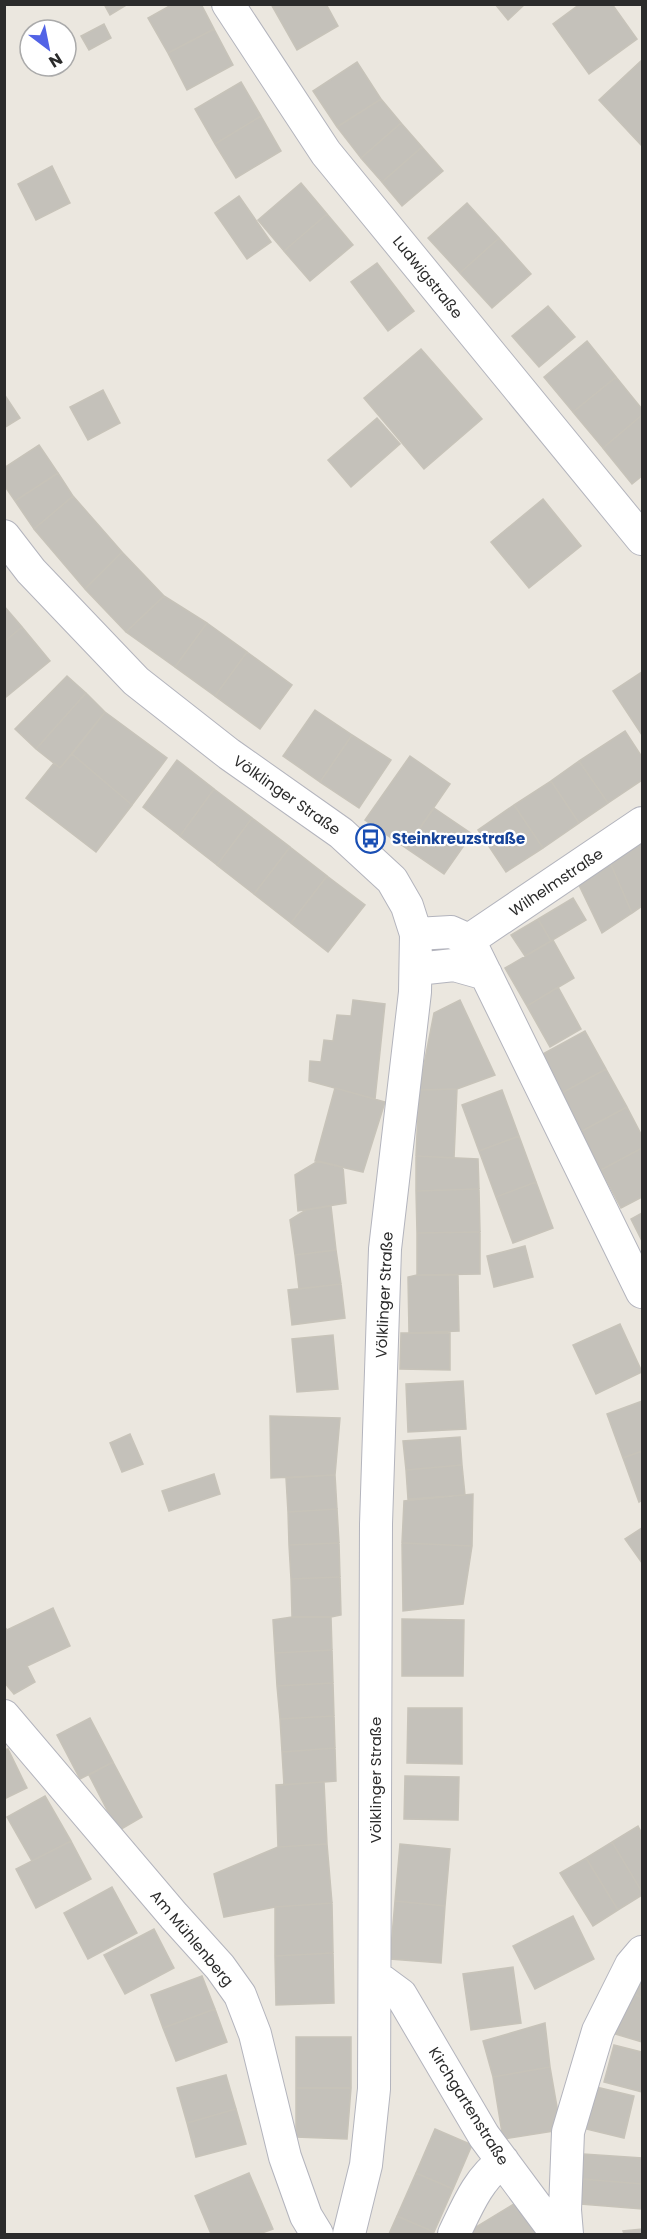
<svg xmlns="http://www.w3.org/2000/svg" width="647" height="2239" viewBox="0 0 647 2239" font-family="Poppins,sans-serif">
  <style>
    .building { fill: #c4c1ba; stroke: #c7c3b9; stroke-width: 1.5 }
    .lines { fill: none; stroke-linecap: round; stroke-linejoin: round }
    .minor-casing { stroke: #b3b4bd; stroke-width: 34 }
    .minor { stroke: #fff; stroke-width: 32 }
    .labels { text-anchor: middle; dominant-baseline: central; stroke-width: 4.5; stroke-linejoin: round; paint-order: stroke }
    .street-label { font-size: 15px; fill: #2b2b2b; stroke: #fff }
    .transit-label { font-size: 15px; font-weight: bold; fill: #164399; stroke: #fff; text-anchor: start }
  </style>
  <rect width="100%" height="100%" fill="#ebe7df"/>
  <!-- building -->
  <path class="building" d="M104 4H128L110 15Z
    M173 4H201L214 29 168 53 148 18Z
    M271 4H326L338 26 297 50Z
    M495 4H525L508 20Z
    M580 4H612L637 39 589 74 553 24Z
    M104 24 111 38 89 50 81 36Z
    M214 29 233 65 187 90 168 53Z
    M642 60V144L641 145 599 100Z
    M357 62 381 99 337 127 313 91Z
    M241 82 261 116 215 144 195 109Z
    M381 99 401 123 361 158 337 127Z
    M261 116 281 151 236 178 215 144Z
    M401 123 422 147 382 182 361 158Z
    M422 147 443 171 402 206 382 182Z
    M52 166 70 203 36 220 18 184Z
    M301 183 327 214 284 251 258 220Z
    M239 196 271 242 247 259 215 213Z
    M467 203 499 238 460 273 428 238Z
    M327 214 353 245 310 281 284 251Z
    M499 238 531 274 492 308 460 273Z
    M377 263 414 311 388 331 351 282Z
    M548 306 575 337 539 367 512 336Z
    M587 341 616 377 573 412 544 377Z
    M421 349 482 419 424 469 364 398Z
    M616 377 642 409V415L603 448 573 412Z
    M103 390 120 423 88 440 70 407Z
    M4 394 20 418 4 428Z
    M642 415V476L632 484 603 448Z
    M377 418 400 444 351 487 328 460Z
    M39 445 58 473 15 501 4 485V468Z
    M58 473 73 496 34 529 15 501Z
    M73 496 122 552 85 589 34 529Z
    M543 499 581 546 529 588 491 542Z
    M122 552 164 596 126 632 85 589Z
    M164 596 207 623 175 667 126 632Z
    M4 606 22 627 4 642Z
    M207 623 247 652 215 696 175 667Z
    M22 627 50 661 6 697 4 695V642Z
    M247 652 292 685 260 729 215 696Z
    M642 672V735L613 691Z
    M67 676 86 693 36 749 15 729Z
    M86 693 105 712 60 768 36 749Z
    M315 710 352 735 320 782 283 756Z
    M105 712 167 758 132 805 72 754Z
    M625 731 642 757V780L608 803 579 761Z
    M352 735 391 760 359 808 320 782Z
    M72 754 132 805 96 852 26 798 54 763 60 768Z
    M410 756 450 784 406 848 365 820Z
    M177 760 214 789 180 836 143 807Z
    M579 761 608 803 579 823 551 781Z
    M551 781 579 823 543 848 514 805Z
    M214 789 252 818 217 865 180 836Z
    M514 805 543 848 506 872 478 830Z
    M434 808 472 834 444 874 406 848Z
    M252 818 290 847 254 894 217 865Z
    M642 838V906L632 913 609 860Z
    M290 847 327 876 291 923 254 894Z
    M609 860 632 913 602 933 577 881Z
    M327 876 365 905 328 952 291 923Z
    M573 898 586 920 551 941 538 919Z
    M538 919 551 941 525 956 511 935Z
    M553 940 574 978 527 1006 505 968Z
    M558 987 581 1029 550 1047 527 1006Z
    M353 1000 385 1004 375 1099 309 1081 310 1061 321 1062 324 1040 333 1041 337 1015 351 1016Z
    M460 1000 495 1075 457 1089 419 1090 434 1013Z
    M585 1031 606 1069 560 1094 539 1056Z
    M606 1069 627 1107 580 1132 560 1094Z
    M335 1088 385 1102 363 1172 315 1161Z
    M457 1089 454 1158 416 1156 419 1090Z
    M502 1090 519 1136 479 1151 462 1105Z
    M627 1107 642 1136V1148L601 1170 580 1132Z
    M519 1136 536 1182 496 1197 479 1151Z
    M642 1148V1197L621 1208 601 1170Z
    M416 1156 478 1159 479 1189 416 1191Z
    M318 1161 343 1167 346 1203 298 1211 295 1175Z
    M536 1182 553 1228 513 1243 496 1197Z
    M479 1189 480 1232 417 1233 416 1191Z
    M331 1206 336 1250 295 1255 290 1220 306 1210Z
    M642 1213V1241L631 1219Z
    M480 1232V1274L417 1275V1233Z
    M525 1246 533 1277 494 1287 487 1256Z
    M336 1250 341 1284 299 1289 295 1255Z
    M417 1275H458L459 1331 409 1333 408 1277Z
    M341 1284 345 1318 292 1325 288 1290Z
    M620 1324 642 1372 596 1394 573 1345Z
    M401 1333H450V1370L400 1369Z
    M333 1335 338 1389 297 1392 292 1339Z
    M463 1381 466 1429 408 1432 406 1384Z
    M642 1401V1451L623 1458 607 1414Z
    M270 1416 340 1418 335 1475 271 1478Z
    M130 1434 143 1464 122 1472 110 1443Z
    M460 1437 462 1465 406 1470 403 1441Z
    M642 1451V1500L639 1502 623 1458Z
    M462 1465 465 1495 408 1499 406 1470Z
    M214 1474 220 1494 169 1511 162 1491Z
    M335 1475 337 1509 288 1512 286 1478Z
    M473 1494 472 1546 402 1543 404 1501Z
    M337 1509 339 1543 289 1545 288 1512Z
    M642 1528V1563L625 1539Z
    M339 1543 340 1577 291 1579 289 1545Z
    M402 1543 472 1546 463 1604 403 1611Z
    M340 1577 341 1615 331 1617H292L291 1579Z
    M53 1608 70 1646 27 1666 35 1682 14 1694 4 1682V1626L7 1630Z
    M292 1617H331L332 1650 275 1653 273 1620Z
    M402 1619 464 1620 463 1676H402Z
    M332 1650 333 1683 277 1686 275 1653Z
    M333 1683 334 1716 280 1719 277 1686Z
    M408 1708H462V1764L407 1763Z
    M334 1716 335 1748 282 1752 280 1719Z
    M90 1718 113 1762 80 1779 57 1735Z
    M335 1748 336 1781 284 1785 282 1752Z
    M8 1749 27 1788 4 1799V1750Z
    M113 1762 142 1817 118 1831 89 1775Z
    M405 1776 459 1777 458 1820 404 1819Z
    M324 1782 327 1844 278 1847 276 1785Z
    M45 1796 71 1841 32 1861 7 1817Z
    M638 1826 642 1834V1892L612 1842Z
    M71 1841 91 1879 36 1908 16 1869Z
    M612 1842 642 1892V1895L618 1910 586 1858Z
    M327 1844 332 1903 275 1907 224 1917 214 1874 278 1847Z
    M400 1844 450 1849 445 1906 395 1901Z
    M586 1858 618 1910 593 1926 560 1873Z
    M112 1887 137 1933 88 1959 64 1913Z
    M395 1901 445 1906 441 1963 390 1959Z
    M332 1903 333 1953 275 1956V1907Z
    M573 1916 594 1959 535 1989 513 1946Z
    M154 1929 174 1968 125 1994 104 1955Z
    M333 1953 334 2003 276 2005 275 1956Z
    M513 1967 521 2023 471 2030 463 1974Z
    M642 1974V1998L629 1991Z
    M202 1976 215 2009 163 2028 151 1995Z
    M629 1991 642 1998V2042L612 2033Z
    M215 2009 227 2042 176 2061 163 2028Z
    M545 2023 550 2067 493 2077 483 2041Z
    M296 2037H351V2088H296Z
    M614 2045 642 2052V2092L604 2082Z
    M550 2067 561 2130 503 2139 493 2077Z
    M226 2075 236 2109 187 2123 177 2088Z
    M588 2085 634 2096 624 2138 578 2127Z
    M296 2088H351L347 2139 296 2137Z
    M236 2109 246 2144 196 2157 187 2123Z
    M435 2129 472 2145 453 2189 416 2173Z
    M583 2154 642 2158V2184L582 2179Z
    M249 2173 273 2229 259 2234H211L195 2196Z
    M416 2173 453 2189 434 2232 397 2216Z
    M582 2179 642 2184V2209L581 2204Z
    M517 2202 536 2234H470L468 2232Z
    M397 2216 434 2232 433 2234H389Z
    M642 2229V2234H624L623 2231Z"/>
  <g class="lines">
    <defs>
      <path id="minor" d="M228 4 326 153 642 539
        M4 536 31 571 136 681 229 754 341 833 392 880 407 906 416 934 415 992 385 1249 376 1524 374 2089 366 2165 349 2234
        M416 934 451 932 469 940 642 1292
        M469 940 642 823
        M417 969 454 965 486 974
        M4 1716 174 1916 220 1967 240 1995 255 2034 285 2157 306 2216 317 2234
        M375 1981H382L401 1995 484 2136 550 2225 558 2231H566
        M454 2234C467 2207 478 2179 503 2161
        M567 2234 565 2210 568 2132 598 2031 631 1965 642 1952"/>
    </defs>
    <!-- minor casing -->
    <use href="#minor" class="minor-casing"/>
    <!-- minor -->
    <use href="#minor" class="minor"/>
  </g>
  <!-- icons -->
  <defs>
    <symbol id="bus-ring" viewBox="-11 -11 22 22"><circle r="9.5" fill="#fff" stroke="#1a4fb4" stroke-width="1.5"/><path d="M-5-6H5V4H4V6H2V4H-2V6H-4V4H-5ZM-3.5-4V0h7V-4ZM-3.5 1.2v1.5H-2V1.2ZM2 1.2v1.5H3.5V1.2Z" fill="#1a4fb4"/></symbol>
  </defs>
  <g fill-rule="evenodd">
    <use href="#bus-ring" x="354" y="822" width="33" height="33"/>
  </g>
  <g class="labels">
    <!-- street labels -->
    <g class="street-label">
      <text transform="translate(428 277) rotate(51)">Ludwigstraße</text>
      <text transform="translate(287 795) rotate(35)">Völklinger Straße</text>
      <text transform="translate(556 882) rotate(-34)">Wilhelmstraße</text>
      <text transform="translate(384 1295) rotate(-87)">Völklinger Straße</text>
      <text transform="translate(375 1780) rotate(-90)">Völklinger Straße</text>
      <text transform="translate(192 1938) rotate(50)">Am Mühlenberg</text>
      <text transform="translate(469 2106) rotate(58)">Kirchgartenstraße</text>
    </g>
    <!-- transit labels -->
    <g class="transit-label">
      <text x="392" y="838">Steinkreuzstraße</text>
    </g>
  </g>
  <!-- border -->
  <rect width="647" height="2239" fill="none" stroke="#2b2b2b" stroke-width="12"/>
  <!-- north arrow -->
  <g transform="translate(48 48) rotate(148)"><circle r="28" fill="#ffffff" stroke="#aaaaaa" stroke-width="1.5"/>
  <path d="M0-4.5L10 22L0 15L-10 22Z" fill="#5263e6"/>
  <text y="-9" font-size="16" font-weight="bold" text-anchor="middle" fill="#2b2b2b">N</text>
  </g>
</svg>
